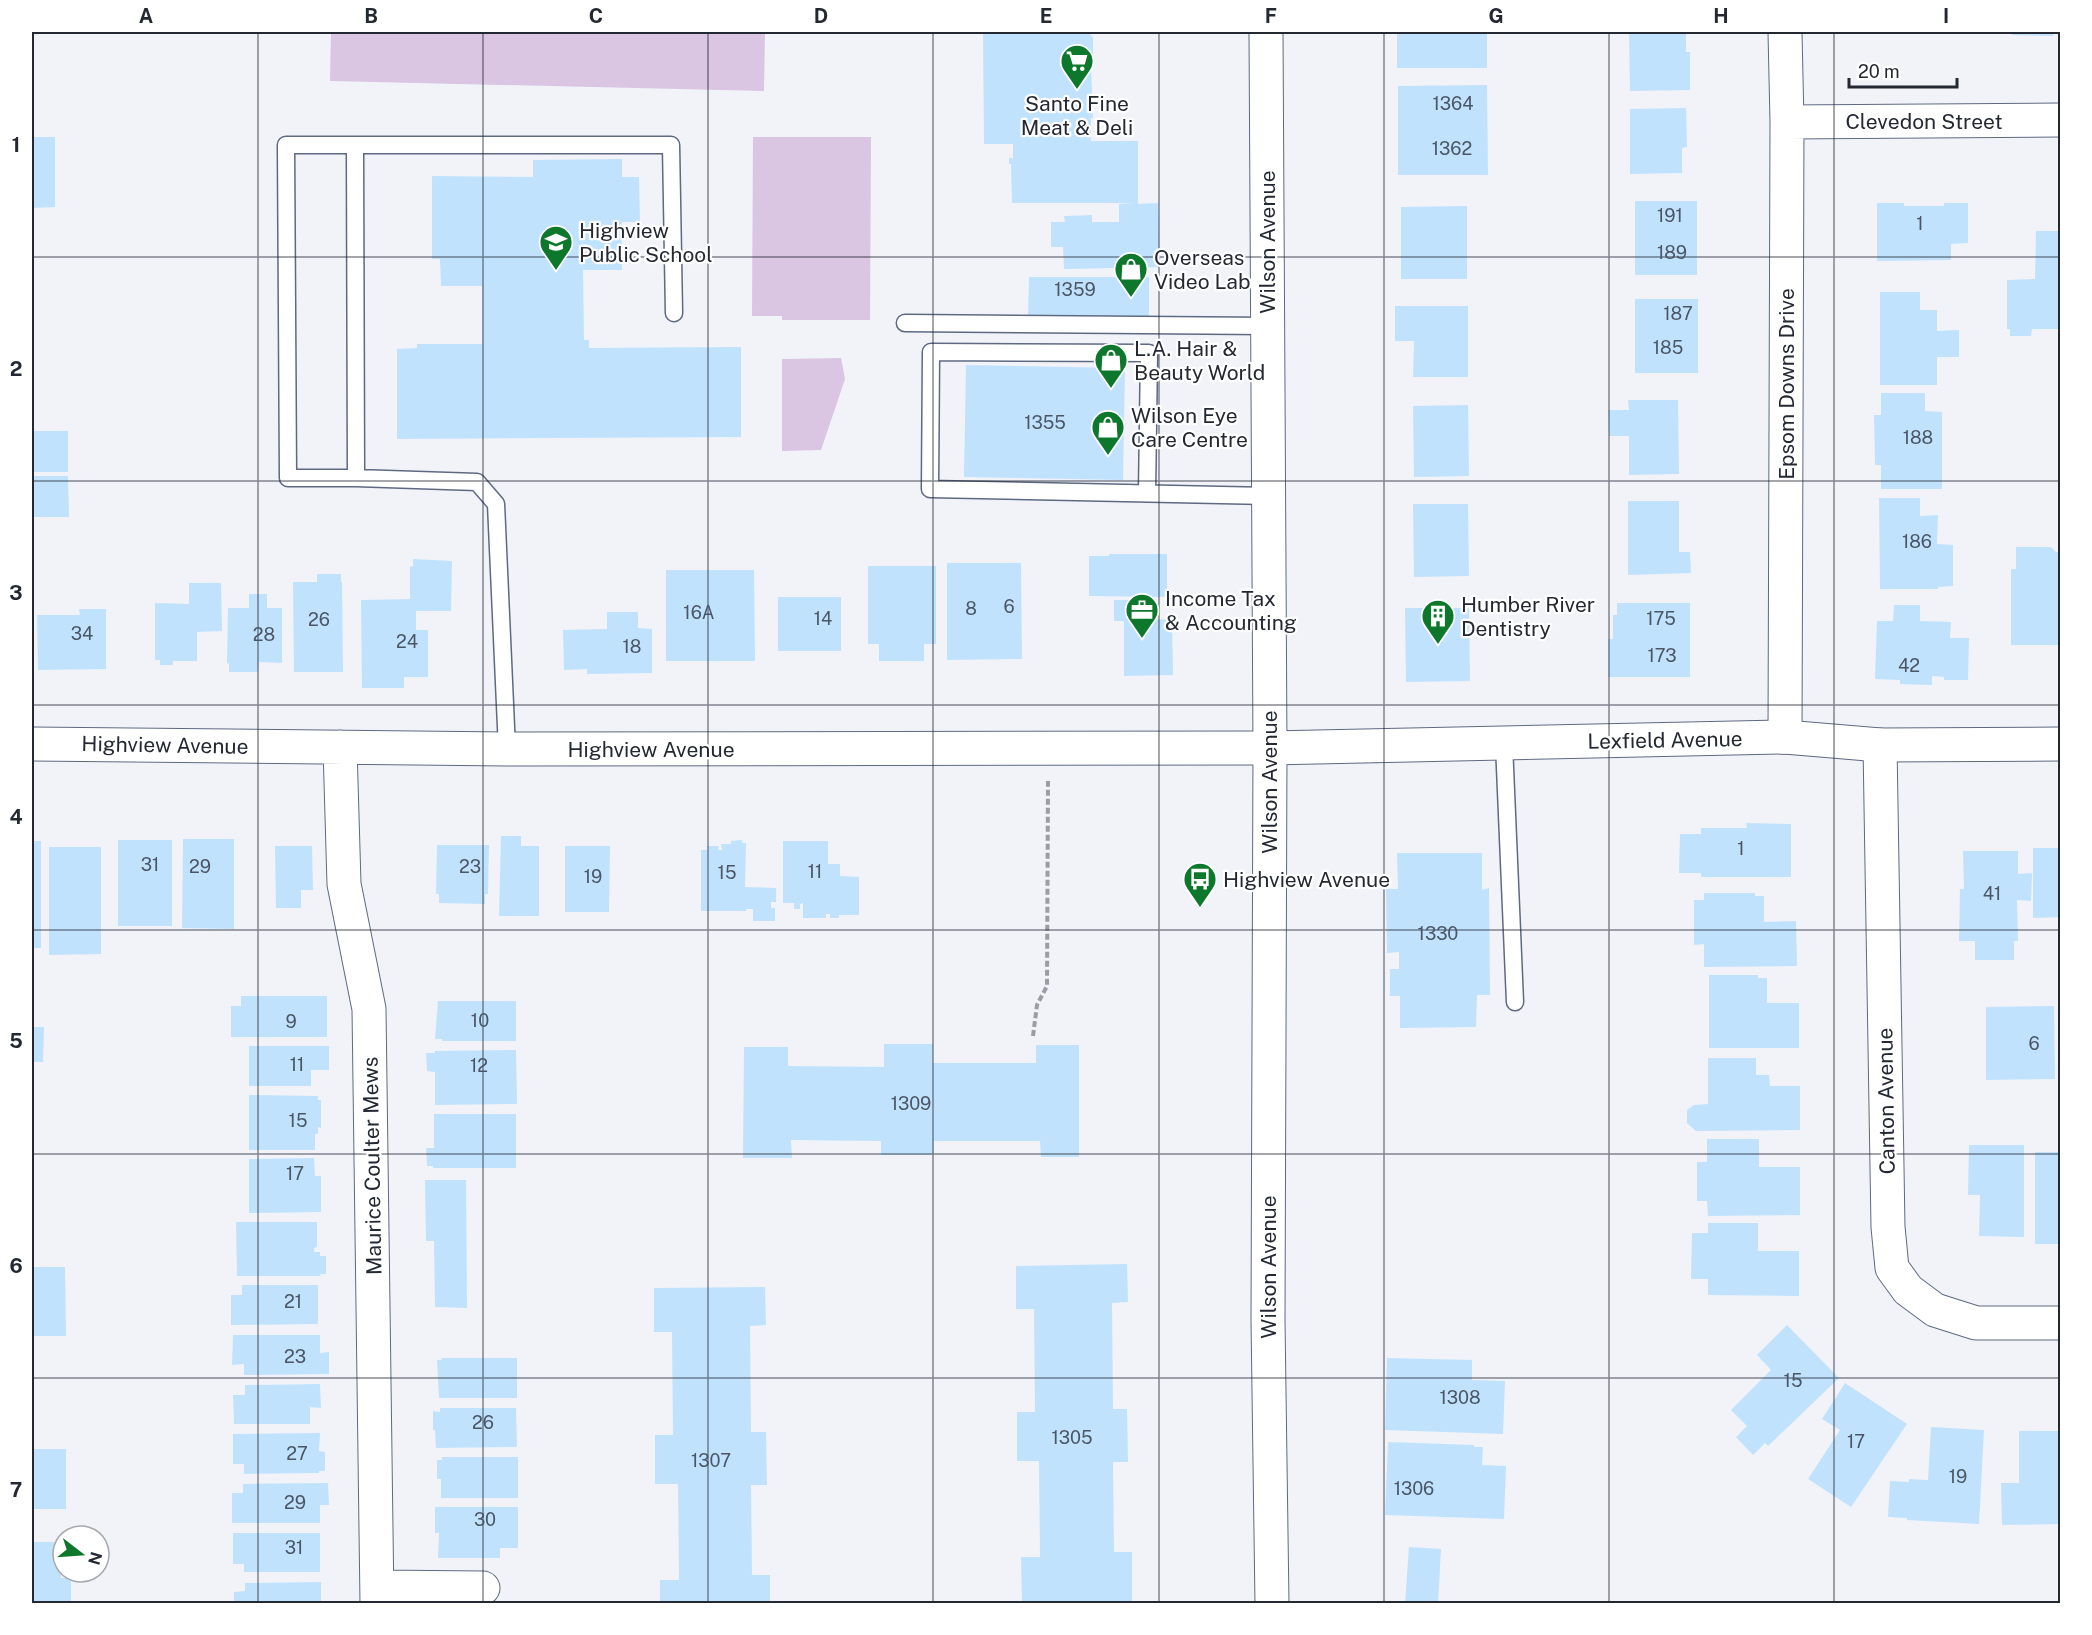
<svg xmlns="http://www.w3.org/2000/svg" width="2092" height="1635" viewBox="0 0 2092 1635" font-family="'Public Sans',sans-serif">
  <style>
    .green { fill: #dac5e3 }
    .building { fill: #c1e2fd }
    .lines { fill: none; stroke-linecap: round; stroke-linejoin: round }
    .lane-casing { stroke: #5e6982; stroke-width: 19 }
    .street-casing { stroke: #5e6982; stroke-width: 35 }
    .secondary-casing { stroke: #5e6982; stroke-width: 35 }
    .path { stroke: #9a9da5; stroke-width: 4; stroke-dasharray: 6 3; stroke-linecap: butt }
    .lane { stroke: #fff; stroke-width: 16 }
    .street { stroke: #fff; stroke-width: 33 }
    .secondary { stroke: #fff; stroke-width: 33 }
    .grid { fill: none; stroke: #232833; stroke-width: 1.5; stroke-opacity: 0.55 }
    .labels { text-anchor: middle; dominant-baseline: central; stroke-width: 4.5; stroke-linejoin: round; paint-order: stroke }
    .number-label { font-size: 18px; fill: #4a5666 }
    .poi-label { font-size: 21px; fill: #232833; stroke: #fff; text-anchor: start }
    .street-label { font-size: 21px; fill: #232833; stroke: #fff }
    .neatline { fill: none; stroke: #232833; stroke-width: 2 }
    .grid-label { font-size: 20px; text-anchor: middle; font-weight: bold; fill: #232833 }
  </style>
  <rect width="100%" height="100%" fill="#f1f3f9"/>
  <!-- green -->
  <path class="green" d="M331 32H765L764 91 330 81Z
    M753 137H871L870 320H782V316H752Z
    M841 358 845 379 821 450 782 451V359Z"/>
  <!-- building -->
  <path class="building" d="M983 32H1090L1091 36 1093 37V66H1091L1093 118H1091V141H1138V204L1158 203 1160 267 1064 269 1063 247H1051V222H1065L1064 216 1092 215V222H1119V204L1134 203H1012L1011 164H1009V158H1013V144H984Z
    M1397 32H1487V68H1397Z
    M1629 32H1686V52H1690V90L1630 91Z
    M2012 32H2053V36L2012 35Z
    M1487 85 1488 175H1398V86Z
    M1686 108 1687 147 1682 148V173L1630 174V109Z
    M32 137H55V207L32 208Z
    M622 159V177H639L640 222H622V270H583L584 340H589V348L741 347V437L397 439V349L417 348V344H482V286H441L440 259H432V176L533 177V160Z
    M1635 201H1697V275H1635Z
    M1877 203H1904V206H1944V203H1968V243L1951 244V260L1877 261Z
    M1467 206V279H1401V207Z
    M2036 231H2060V329H2032L2031 336H2010V329H2007V280L2035 279Z
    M1029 277H1149V319L1028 317Z
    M1880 292H1920V310H1937V331L1959 330V357H1937V385H1880Z
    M1635 299H1698V373H1635Z
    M1395 306H1468V377H1413L1414 341H1395Z
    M966 365 1125 368 1123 480 964 477Z
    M1881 393H1925V411L1942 412V489H1881V465H1875L1874 415H1881Z
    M1628 400H1678L1679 474 1629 475V436H1609L1608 410H1629Z
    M1468 405 1469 476 1414 477 1413 406Z
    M32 431H68V472H32Z
    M32 476H68L69 517H32Z
    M1879 498H1920V516L1938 515 1937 544 1953 545V586L1938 587V589H1880Z
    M1628 501H1679V552H1690L1691 573 1628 575Z
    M1413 504H1468L1469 576 1414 577Z
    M2016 547H2051L2056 552H2060V645H2011V569H2016Z
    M1109 554H1167V597L1089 596V556H1109Z
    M413 559 452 561 451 611H416V630H428V677H404V688H362L361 600 410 599V567L413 566Z
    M947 563H1021L1022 659 947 660Z
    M868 566H936V644H924V661H879V644H868Z
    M666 570H754L755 661H666Z
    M317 574H341V582H342L343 672H294L293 582H317Z
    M189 583H221L222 631 197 632V661H173V665H160V660H155V603L189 604Z
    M249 594H267V608H282V663L259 662 258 672H229V663L227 664 228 608H249Z
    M778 597H841V651H778Z
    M1114 600H1154V619L1172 620 1173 675 1124 676V621H1114Z
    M1617 603H1690V677H1608V639H1613V615H1617Z
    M1894 605H1920V621L1951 622 1950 638H1969L1968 680H1944V677L1932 676V685L1900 684V680L1875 679 1877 621H1893Z
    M1405 608H1469L1470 681 1406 682Z
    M79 609H106V669L38 670 37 615H80Z
    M607 612H638V628L652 629V673L587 674V669L564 670 563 630 607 629Z
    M1746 823 1791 824V877H1701V873H1679L1680 834H1701V828H1747Z
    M501 836H521V846H539V916H499Z
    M183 839H234V929L182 928Z
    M118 840H172V926H118Z
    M742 840V843H746L745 887 776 888V902H771V908H775V921H753V909H746V911H701V850H708L707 846H719L718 850H722L721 844H731V841Z
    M32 841H41V948H32Z
    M783 841H828V864H840V876L859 877V915H839V918H830V914H826V918H803V903L800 904V909H794V903H783Z
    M437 845H489L488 894H485V904L439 903V894H436Z
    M275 846H312L313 890H301V908H276Z
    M565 846H610L609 912H565Z
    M49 847H101V954L49 955Z
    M2033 848H2060V917L2033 918Z
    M1963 851H2018V874L2032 873 2031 901 2017 900 2018 941H2014V960H1975V941H1959L1960 889H1964Z
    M1397 853H1482V890L1489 888 1490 995H1477L1476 1027 1400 1028V996H1390V969H1399V952L1387 953 1386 889H1398Z
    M1704 893H1755V896H1764V922L1796 921 1797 966 1704 967V944L1694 945V900H1704Z
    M1709 975H1758V978H1767V1003H1799V1048H1709Z
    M241 996H327V1037H231V1006H241Z
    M438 1001H516V1041H442V1039H435Z
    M2054 1006 2055 1079 1986 1080V1007Z
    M32 1027H44L43 1062H32Z
    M884 1044H933V1063H1036V1045H1079V1157H1041L1040 1141H934V1155H881V1141L791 1140 792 1158H743L744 1047H788V1066L884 1067Z
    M249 1046H329V1070H311V1086H249Z
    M516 1050 517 1104 435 1105V1072L427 1071 426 1053H435V1051Z
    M1708 1058H1756V1075H1769L1770 1086H1800V1130L1696 1131 1687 1123V1110L1694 1105 1708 1104Z
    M249 1095 318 1096V1100H321V1128L318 1127V1134H315V1150H249Z
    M434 1114H516V1168H433V1166H427L426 1148H434Z
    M1707 1139H1759V1167H1800V1215L1708 1216 1707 1201H1697V1162H1707Z
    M1969 1145H2024V1237L1979 1236 1980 1195H1968Z
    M2035 1152H2060V1244H2035Z
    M314 1158 315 1176H321V1212L249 1213V1159Z
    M425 1180H466L467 1308 435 1307 434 1241H426Z
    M236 1222H317V1247L314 1248V1252H320V1256H326V1274H320L321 1276H237Z
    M1708 1223H1758V1251H1799V1296L1708 1295V1279H1691L1692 1233H1708Z
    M1127 1264 1128 1302 1112 1303 1113 1409H1127L1128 1462H1113L1114 1552H1132V1601L1022 1602 1021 1557H1040L1039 1461H1017V1412H1035L1034 1309H1016V1266Z
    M32 1267H65L66 1336H32Z
    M242 1285H318V1324L231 1325V1295H242Z
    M765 1287 766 1325 750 1326 751 1432H766L767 1485H751L752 1575H770V1604H660V1580H679L678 1484H655V1435H673L672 1332H654V1288Z
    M1787 1325 1839 1378 1768 1446 1765 1443 1753 1455 1736 1437 1747 1426 1731 1410 1771 1370 1757 1355Z
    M233 1335H320V1353L329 1352V1374L244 1375V1364L232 1365Z
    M441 1358H517V1398H439L437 1360H442Z
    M1387 1358 1472 1360V1380L1505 1381 1503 1434 1385 1430Z
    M1845 1383 1907 1424 1851 1507 1808 1479 1840 1430 1822 1419Z
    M320 1384 321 1408 310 1407V1424H234L233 1395H245V1385Z
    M440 1408H516L517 1447 436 1448 435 1430H433V1411L440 1412Z
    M1931 1427 1984 1430 1979 1524 1907 1520V1518L1888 1517 1890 1481 1909 1482V1479L1928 1480Z
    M2019 1431H2060V1524L2002 1525 2001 1483H2019Z
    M320 1433 319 1451 325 1452V1471H319V1473L244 1474V1464H233V1434Z
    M1388 1442 1474 1445V1447H1483L1482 1465 1506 1466 1504 1519 1385 1515Z
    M32 1449H66V1509H32Z
    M442 1457H518V1498H441V1479H437V1460H442Z
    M328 1483 329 1505H320V1523H232V1493H243V1484Z
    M435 1507H518V1548H500V1558H438L439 1533H435Z
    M233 1533H320V1572H244V1564H233Z
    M32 1542H61V1578H71V1604H32Z
    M1409 1547 1441 1549 1438 1604H1405Z
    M321 1582V1604H234V1592L245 1591V1583Z"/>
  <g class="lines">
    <defs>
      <path id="lane" d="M355 145H671L674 313
        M905 323 1268 326
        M356 478 355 145H286L288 478H356L477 482 496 504 507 749
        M1147 493 1149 353 931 352 930 489 1269 496
        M1504 744 1515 1002"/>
      <path id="street" d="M1785 32 1787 122 1785 737
        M1787 122 2060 120
        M32 744 507 749 1270 748
        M1880 745 1888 1227 1892 1268 1908 1290 1935 1310 1976 1323H2060
        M340 747 344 884 369 1009 377 1604
        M377 1587 483 1588"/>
      <path id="secondary" d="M1266 32 1270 748 1268 1320 1272 1604
        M1270 748 1785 737 1880 745 2060 744"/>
    </defs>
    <!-- lane casing -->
    <use href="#lane" class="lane-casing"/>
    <!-- street casing -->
    <use href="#street" class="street-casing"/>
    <!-- secondary casing -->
    <use href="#secondary" class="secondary-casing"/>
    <!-- path -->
    <path class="path" d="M1033 1036 1037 1005 1047 986 1048 781"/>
    <!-- lane -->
    <use href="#lane" class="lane"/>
    <!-- street -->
    <use href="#street" class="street"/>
    <!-- secondary -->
    <use href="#secondary" class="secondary"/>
  </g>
  <!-- grid -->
  <path class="grid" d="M258 32V1604M483 32V1604M708 32V1604M933 32V1604M1159 32V1604M1384 32V1604M1609 32V1604M1834 32V1604M32 257H2060M32 481H2060M32 705H2060M32 930H2060M32 1154H2060M32 1378H2060"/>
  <!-- icons -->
  <defs>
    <symbol id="supermarket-pin" viewBox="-11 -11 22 30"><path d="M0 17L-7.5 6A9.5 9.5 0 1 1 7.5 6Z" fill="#0d782c" stroke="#fff"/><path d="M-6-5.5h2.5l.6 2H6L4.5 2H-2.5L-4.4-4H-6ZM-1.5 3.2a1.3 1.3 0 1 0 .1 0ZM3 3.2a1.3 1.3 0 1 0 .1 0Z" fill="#fff"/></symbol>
    <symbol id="school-pin" viewBox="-11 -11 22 30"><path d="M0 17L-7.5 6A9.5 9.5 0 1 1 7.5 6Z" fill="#0d782c" stroke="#fff"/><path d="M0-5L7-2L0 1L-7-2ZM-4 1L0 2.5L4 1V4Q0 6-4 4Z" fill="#fff"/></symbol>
    <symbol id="shop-pin" viewBox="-11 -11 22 30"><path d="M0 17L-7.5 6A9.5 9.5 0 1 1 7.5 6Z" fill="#0d782c" stroke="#fff"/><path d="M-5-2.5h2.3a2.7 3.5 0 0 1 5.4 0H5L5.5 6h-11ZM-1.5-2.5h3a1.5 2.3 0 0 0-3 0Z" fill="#fff"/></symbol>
    <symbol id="office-pin" viewBox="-11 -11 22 30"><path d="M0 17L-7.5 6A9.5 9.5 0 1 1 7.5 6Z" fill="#0d782c" stroke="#fff"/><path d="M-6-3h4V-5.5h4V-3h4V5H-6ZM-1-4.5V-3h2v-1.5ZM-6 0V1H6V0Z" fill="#fff"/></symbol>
    <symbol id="building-pin" viewBox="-11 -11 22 30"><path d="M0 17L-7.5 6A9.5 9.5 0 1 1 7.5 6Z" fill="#0d782c" stroke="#fff"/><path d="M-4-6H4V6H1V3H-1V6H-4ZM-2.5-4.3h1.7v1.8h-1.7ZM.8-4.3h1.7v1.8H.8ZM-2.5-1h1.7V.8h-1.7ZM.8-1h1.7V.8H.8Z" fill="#fff"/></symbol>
    <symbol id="bus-pin" viewBox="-11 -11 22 30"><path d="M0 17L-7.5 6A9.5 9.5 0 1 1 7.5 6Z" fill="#0d782c" stroke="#fff"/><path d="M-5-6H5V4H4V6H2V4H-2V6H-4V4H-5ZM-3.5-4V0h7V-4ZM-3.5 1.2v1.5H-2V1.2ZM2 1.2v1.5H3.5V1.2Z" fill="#fff"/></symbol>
  </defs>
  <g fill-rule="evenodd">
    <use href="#supermarket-pin" x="1058" y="42" width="38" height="52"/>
    <use href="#school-pin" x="537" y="223" width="38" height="52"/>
    <use href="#shop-pin" x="1112" y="250" width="38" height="52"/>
    <use href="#shop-pin" x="1092" y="341" width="38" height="52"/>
    <use href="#shop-pin" x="1089" y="408" width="38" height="52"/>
    <use href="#office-pin" x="1123" y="591" width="38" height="52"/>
    <use href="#building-pin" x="1419" y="597" width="38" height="52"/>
    <use href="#bus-pin" x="1181" y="860" width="38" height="52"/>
  </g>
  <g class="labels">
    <!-- number labels -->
    <g class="number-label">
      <text x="1453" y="103">1364</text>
      <text x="1452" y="148">1362</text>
      <text x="1670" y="215">191</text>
      <text x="1920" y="223">1</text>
      <text x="1672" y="252">189</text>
      <text x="1075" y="289">1359</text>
      <text x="1678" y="313">187</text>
      <text x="1668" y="347">185</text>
      <text x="1045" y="422">1355</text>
      <text x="1918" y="437">188</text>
      <text x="1917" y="541">186</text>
      <text x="1009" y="606">6</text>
      <text x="971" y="608">8</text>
      <text x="699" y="612">16A</text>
      <text x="823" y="618">14</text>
      <text x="1661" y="618">175</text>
      <text x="319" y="619">26</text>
      <text x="82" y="633">34</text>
      <text x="264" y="634">28</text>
      <text x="407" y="641">24</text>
      <text x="632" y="646">18</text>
      <text x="1662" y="655">173</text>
      <text x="1909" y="665">42</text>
      <text x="1741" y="848">1</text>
      <text x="150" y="864">31</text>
      <text x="200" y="866">29</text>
      <text x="470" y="866">23</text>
      <text x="815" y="871">11</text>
      <text x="727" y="872">15</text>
      <text x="593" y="876">19</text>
      <text x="1992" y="893">41</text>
      <text x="1438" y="933">1330</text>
      <text x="480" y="1020">10</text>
      <text x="291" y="1021">9</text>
      <text x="2034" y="1043">6</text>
      <text x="297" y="1064">11</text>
      <text x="479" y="1065">12</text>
      <text x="911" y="1103">1309</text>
      <text x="298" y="1120">15</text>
      <text x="295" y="1173">17</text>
      <text x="293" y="1301">21</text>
      <text x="295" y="1356">23</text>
      <text x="1793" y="1380">15</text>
      <text x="1460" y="1397">1308</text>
      <text x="483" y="1422">26</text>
      <text x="1072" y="1437">1305</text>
      <text x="1856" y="1441">17</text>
      <text x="297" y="1453">27</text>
      <text x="711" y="1460">1307</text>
      <text x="1958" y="1476">19</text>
      <text x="1414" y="1488">1306</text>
      <text x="295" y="1502">29</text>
      <text x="485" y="1519">30</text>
      <text x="294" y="1547">31</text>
    </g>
    <!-- poi labels -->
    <g class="poi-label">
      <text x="1077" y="103" text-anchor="middle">Santo Fine<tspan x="1077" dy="24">Meat &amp; Deli</tspan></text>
      <text x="579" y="230">Highview<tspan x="579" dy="24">Public School</tspan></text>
      <text x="1154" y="257">Overseas<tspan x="1154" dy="24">Video Lab</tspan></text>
      <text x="1134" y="348">L.A. Hair &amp;<tspan x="1134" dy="24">Beauty World</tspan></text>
      <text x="1131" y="415">Wilson Eye<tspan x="1131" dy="24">Care Centre</tspan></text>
      <text x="1165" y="598">Income Tax<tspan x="1165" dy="24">&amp; Accounting</tspan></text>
      <text x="1461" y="604">Humber River<tspan x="1461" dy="24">Dentistry</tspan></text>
      <text x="1223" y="879">Highview Avenue</text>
    </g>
    <!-- street labels -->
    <g class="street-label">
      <text x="1924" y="121">Clevedon Street</text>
      <text transform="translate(1267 242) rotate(-90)">Wilson Avenue</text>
      <text transform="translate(1786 384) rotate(-90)">Epsom Downs Drive</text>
      <text transform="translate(1665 740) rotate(-1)">Lexfield Avenue</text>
      <text transform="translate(165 745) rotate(1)">Highview Avenue</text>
      <text x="651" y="749">Highview Avenue</text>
      <text transform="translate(1269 782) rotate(-90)">Wilson Avenue</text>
      <text transform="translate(1886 1101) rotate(-91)">Canton Avenue</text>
      <text transform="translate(372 1166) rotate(-91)">Maurice Coulter Mews</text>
      <text transform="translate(1268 1267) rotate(-90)">Wilson Avenue</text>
    </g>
  </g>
  <!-- border -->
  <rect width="2092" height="1635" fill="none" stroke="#ffffff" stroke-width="66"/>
  <!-- north arrow -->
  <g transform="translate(81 1554) rotate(107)"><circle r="28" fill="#ffffff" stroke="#a7a9ad" stroke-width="1.5"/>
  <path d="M0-4.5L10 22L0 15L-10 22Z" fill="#0d782c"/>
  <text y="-9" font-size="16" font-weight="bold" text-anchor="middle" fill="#232833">N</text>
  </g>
  <!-- scale -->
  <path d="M1849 78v9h108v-9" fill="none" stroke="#232833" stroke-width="3"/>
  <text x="1858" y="78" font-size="18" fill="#232833" stroke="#ffffff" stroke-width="4.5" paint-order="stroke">20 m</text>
  <rect x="33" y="33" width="2026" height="1569" class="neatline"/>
  <g class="grid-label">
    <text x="146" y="23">A</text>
    <text x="371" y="23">B</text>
    <text x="596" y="23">C</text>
    <text x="821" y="23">D</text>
    <text x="1046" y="23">E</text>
    <text x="1271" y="23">F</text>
    <text x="1496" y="23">G</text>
    <text x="1721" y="23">H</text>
    <text x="1946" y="23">I</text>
    <text x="16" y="152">1</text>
    <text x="16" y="376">2</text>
    <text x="16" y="600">3</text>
    <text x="16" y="824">4</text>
    <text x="16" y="1048">5</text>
    <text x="16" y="1273">6</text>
    <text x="16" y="1497">7</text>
  </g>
</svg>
